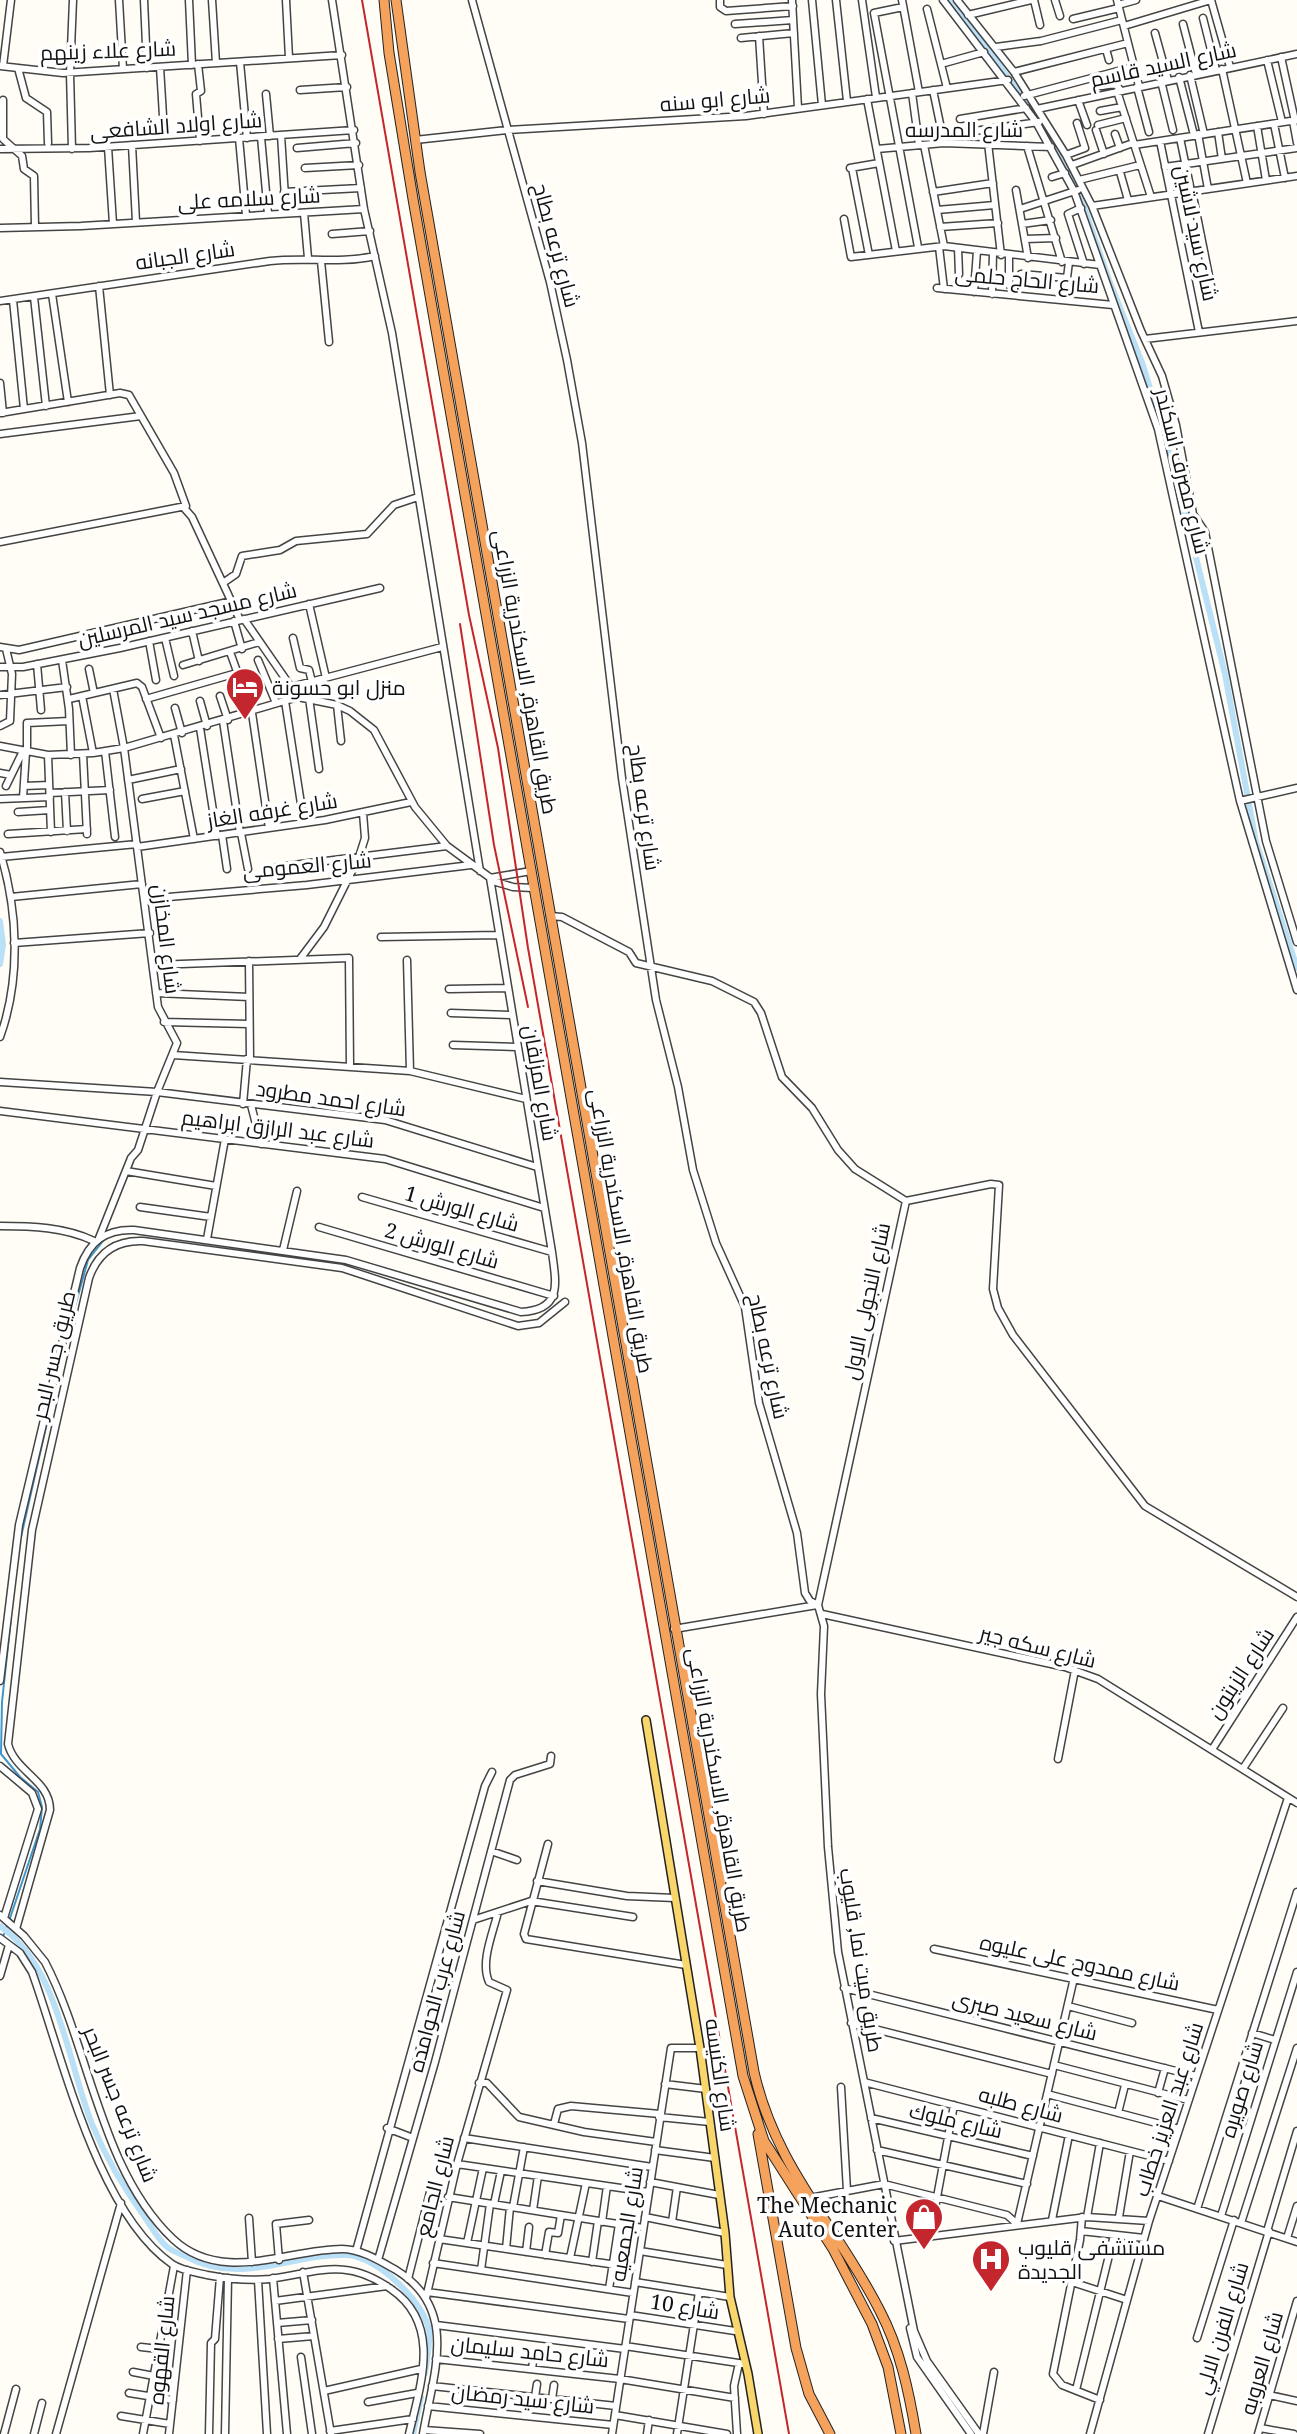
<svg xmlns="http://www.w3.org/2000/svg" width="1297" height="2434" viewBox="0 0 1297 2434" font-family="'Noto Serif',Cairo,serif">
  <style>
    .lines { fill: none; stroke-linecap: round; stroke-linejoin: round }
    .stream { stroke: #3f96cf; stroke-width: 2 }
    .canal { stroke: #b9e0f7; stroke-width: 6 }
    .minor-casing { stroke: #444; stroke-width: 9 }
    .major-casing { stroke: #222; stroke-width: 10 }
    .highway-casing { stroke: #222; stroke-width: 11 }
    .minor { stroke: #fff; stroke-width: 6 }
    .major { stroke: #f9d66b; stroke-width: 7 }
    .highway { stroke: #f5a25d; stroke-width: 9 }
    .rail { stroke: #c4262e; stroke-width: 2 }
    .labels { text-anchor: middle; dominant-baseline: central; stroke-width: 7; stroke-linejoin: round; paint-order: stroke }
    .street-label { font-size: 21px; fill: #111; stroke: #fff }
    .poi-label { font-size: 21px; fill: #111; stroke: #fff; text-anchor: start }
  </style>
  <rect width="100%" height="100%" fill="#fffdf5"/>
  <g class="lines">
    <!-- stream -->
    <path class="stream" d="M67 1335 88 1260 103 1241
      M21 1537 61 1361
      M9 1921 40 1829 42 1807 38 1792 20 1777 1 1754 2 1702 11 1618
      M3 1937 7 1926"/>
    <!-- canal -->
    <path class="canal" d="M951 0 1041 122 1073 175 1109 280 1143 365 1174 469 1225 674 1256 842 1297 968
      M0 921 3 945 0 964
      M0 1926C59 1967 67 2061 92 2124 106 2158 123 2187 144 2216 151 2226 158 2239 166 2246 171 2251 179 2253 185 2256 243 2287 291 2253 347 2255 376 2256 425 2302 429 2331 430 2345 427 2359 425 2373
      M413 2434 421 2397"/>
    <defs>
      <path id="minor" d="M119 0 123 69
        M144 0 147 68
        M189 0 192 65
        M212 0 216 63
        M286 0 289 58
        M332 0 364 209 392 333 480 871
        M472 0 550 282 567 360 582 443 622 778 656 1000 678 1087 693 1170 716 1243 745 1307 759 1403 797 1533 805 1593 810 1601 818 1605
        M720 0V7L726 11 793 6
        M792 0 798 108
        M812 0 822 105
        M836 0 847 101
        M862 0 876 97
        M902 0 919 92
        M943 0 1036 122 1074 191 1158 429 1240 801 1297 990
        M957 0 1014 72 1066 155 1092 206 1141 331 1162 376 1176 425 1193 514 1205 532 1266 841 1297 942
        M1034 0 1040 25
        M1055 0 1060 16
        M1117 0 1139 86
        M1211 0 1230 67
        M1118 5 1136 0
        M903 7 874 13 918 247
        M927 9 947 88
        M968 15 1031 0
        M1203 18 1216 70
        M1073 19 1119 8
        M735 24 793 20
        M1183 24 1196 74
        M1124 26 1211 0
        M1155 33 1168 80
        M759 36 764 114
        M741 38 794 33
        M996 47 1041 41 1122 20
        M1106 49 1109 60
        M1281 57 1295 121
        M1267 60 1282 122
        M240 62 247 138
        M198 64 201 91 196 94 200 141
        M941 64 984 52
        M0 66 63 73 342 55
        M3 66 11 0
        M160 67 163 116
        M18 68 26 98 47 112 48 143
        M1222 69 1247 183
        M1014 72 1128 43
        M1190 75 1204 134
        M1179 77 1194 135
        M1161 81 1173 130
        M1101 86 1116 84 1120 90
        M1137 87 1149 132
        M300 90 347 87
        M933 90 944 143
        M1117 91 1151 197
        M912 93 919 145
        M266 94 270 136
        M1024 96 1133 67
        M867 99 896 251
        M3 100V139L22 156 24 169 34 176 35 227
        M1078 100 1087 125
        M1037 109 1297 54
        M1100 111 1122 107
        M960 119 1026 108
        M1293 121 1297 143
        M1274 124 1285 178
        M1098 125 1126 118
        M1257 126 1266 180
        M1096 130 1104 154
        M967 132 1039 122
        M1218 132 1222 159
        M1115 134 1120 148
        M1198 134 1208 189
        M281 135 286 213
        M261 137 268 214
        M239 138 246 215
        M1180 138 1191 191
        M415 140 507 130 746 116 1008 80
        M1160 141 1199 332
        M988 143 1001 255
        M132 145 136 222
        M924 145 944 246
        M1134 145 1297 120
        M1027 146 1062 262
        M108 147 113 224
        M297 148 356 143
        M0 149 89 148 354 130
        M72 149 70 73 73 0
        M877 149 944 143 1051 147
        M1066 155 1085 148 1077 123
        M1072 165 1133 143
        M1165 167 1297 148
        M305 168 359 165
        M850 168 879 163
        M852 168 869 255
        M1120 172 1128 200
        M1052 177 1065 173
        M1079 180 1140 165
        M1016 190 1028 258
        M1192 191 1212 291
        M284 192 361 188
        M933 192 993 183
        M1092 206 1297 176
        M1081 208 1068 214 1084 264
        M1020 209 1078 190
        M937 210 995 205
        M304 213 308 258
        M844 219 851 257 944 246 1100 265
        M1022 224 1051 220
        M940 227 998 223
        M0 228 81 226 364 209
        M332 234 370 231
        M1025 239 1056 238
        M939 247 944 289
        M958 248 959 274
        M321 261 329 342
        M1021 274 1067 278 1069 262
        M1009 285V256
        M99 286 110 395
        M937 288 1113 305
        M974 292 977 251
        M52 294 68 402
        M992 294 993 253
        M34 297 46 406
        M13 300 24 409
        M0 301 270 261C306 257 339 264 375 256
        M1145 339 1297 321
        M0 383 3 413
        M0 413 120 393 129 395 174 473 186 506 0 542
        M0 434 141 416
        M185 509 192 517 240 620
        M223 583 236 574 242 556 280 550 296 541 367 534 394 505 418 497
        M309 604 326 678
        M244 619 298 697
        M234 621 242 649
        M192 631 199 661
        M165 638 174 676
        M293 638 300 668 309 670 312 682
        M149 641 156 680
        M0 647 19 650 232 601
        M230 652 252 713 269 828
        M62 660 69 709 71 755
        M258 660 276 703
        M37 664 41 710
        M183 665 259 642
        M0 667H23L120 648 380 588
        M89 669 94 693
        M291 687 442 647
        M0 695 67 687
        M82 696 93 753
        M220 696 228 720
        M309 698 319 769
        M69 699 137 683 142 687 161 738
        M146 699 237 673
        M200 701 207 726
        M285 701 304 823
        M337 705 341 741
        M175 708 182 733
        M223 721 240 833
        M0 726 10 721 12 674 6 649
        M200 728 217 836
        M174 735 194 839
        M0 746 48 755 93 753 124 748 298 697 337 705 350 711 374 730 415 807 447 846 496 882 513 887 533 888
        M105 751 115 837
        M27 752V723L69 721
        M83 754 87 834
        M48 755 51 832
        M0 773 11 775
        M128 780 181 769
        M6 786 23 751
        M24 786 49 785
        M65 792 67 831
        M50 793 110 790
        M23 798 26 752
        M0 799 50 797
        M142 799 185 791
        M1240 801 1297 788
        M18 812 50 810
        M241 833 248 869
        M8 834 87 829
        M222 835 227 869
        M137 847 325 820 411 802
        M0 852C18 910 21 979 0 1037
        M1 857 137 844
        M277 867 447 846
        M490 878 531 871
        M11 897 142 884
        M145 899 307 885 471 865
        M550 916 562 917 629 952 636 963 712 981 754 1002 761 1013 782 1077 812 1108 838 1150 855 1169 906 1201
        M381 937 498 935
        M14 943 150 933
        M300 959 324 927 359 857 365 838 363 813
        M407 960 410 1071
        M249 961 250 1059
        M154 965 349 958 350 1066
        M449 989 507 988
        M156 993 249 997
        M451 1013 511 1015
        M164 1022 249 1024
        M453 1045 517 1047
        M173 1055 410 1071 526 1099
        M0 1082 157 1092 385 1120 537 1167
        M243 1104 247 1059
        M251 1105 261 1144
        M0 1111 385 1159 544 1208
        M126 1171 216 1186
        M362 1197 552 1252
        M906 1201 991 1184 999 1185 993 1289 998 1308 1013 1335 1145 1506 1297 1597
        M140 1207 211 1217
        M0 1226C31 1226 65 1227 94 1241
        M319 1227 554 1296
        M99 1238 131 1158 138 1150 157 1092 177 1043 158 1007 124 748 113 689
        M207 1239 225 1139
        M283 1250 297 1191
        M818 1605 824 1626 821 1694 828 1847 838 1952 914 2331 927 2361 979 2434
        M818 1605 906 1201
        M822 1614 1065 1667 1098 1679 1297 1803
        M674 1629 817 1605
        M0 1681 19 1525 80 1268C89 1242 105 1229 134 1230L346 1260 521 1312C563 1310 556 1283 552 1252L490 878
        M1213 1748 1297 1617
        M1058 1759 1075 1670
        M0 1766 32 1793 38 1809 4 1918
        M1244 1767 1283 1708
        M548 1844 524 1934 526 1939 686 1965
        M491 1851 517 1860
        M537 1881 627 1896 675 1898
        M0 1915 24 1936 45 1962C90 2048 100 2170 173 2239 222 2285 288 2249 342 2249 361 2249 380 2261 396 2270 460 2309 433 2374 423 2434
        M473 1920 531 1901 633 1917
        M16 1929 50 1810C50 1780 15 1772 8 1744L32 1530 89 1278C98 1252 116 1240 143 1241L342 1268 518 1326 539 1323 565 1302
        M0 1938 20 1953 32 1972C62 2055 97 2212 172 2264 182 2271 196 2272 207 2275 228 2279 249 2281 270 2279 319 2272 346 2257 391 2289 442 2324 421 2383 409 2434
        M934 1949 1218 2010
        M0 1976 9 1945
        M844 1988 1196 2076
        M1068 2006 1132 2023
        M851 2023 1052 2074
        M1252 2033 1275 2040
        M1054 2065 1188 2100
        M864 2082 1169 2161
        M479 2083H487L519 2117 584 2132 656 2142
        M665 2084 706 2089
        M841 2087 847 2191
        M1158 2093 1165 2068
        M1047 2094 1179 2129
        M1118 2113 1125 2085
        M659 2117 710 2122
        M871 2118 1033 2156
        M554 2124 558 2109 571 2106 660 2114
        M387 2128 413 2138
        M464 2138 652 2167
        M655 2150 715 2158
        M877 2150 1027 2184
        M457 2164 648 2192
        M650 2182 719 2195
        M1158 2196 1297 2242
        M448 2197 643 2228
        M810 2198 884 2184 1007 2215 1017 2224
        M494 2204 501 2171
        M513 2207 524 2147
        M1197 2209 1297 1892
        M533 2210 538 2176
        M1221 2216 1297 1972
        M645 2217 725 2233
        M1082 2217 1080 2240 1053 2374 1062 2385 1100 2400
        M1087 2217 1100 2143
        M1119 2217 1130 2151
        M249 2218 252 2262
        M1052 2220 1069 2135
        M602 2222 607 2186
        M672 2222 677 2187
        M1241 2223 1297 2048
        M1017 2224 1077 1965
        M1081 2231 1144 2238
        M1267 2231 1297 2131
        M930 2235 954 2105
        M1287 2238 1297 2206
        M439 2239 637 2268
        M894 2241 1087 2217 1149 2221
        M467 2243 483 2168
        M506 2249 510 2207
        M356 2251 485 1786 492 1772
        M640 2251 727 2265
        M526 2252 529 2227
        M545 2255 549 2232 558 2233 561 2215
        M570 2258 586 2183
        M279 2260 276 2224 309 2220
        M378 2260 435 2062 510 1780 515 1775 550 1764 551 1756
        M592 2262 598 2221
        M433 2263 633 2293
        M481 2270 490 2204
        M303 2272 331 2434
        M273 2278 287 2434
        M408 2279 431 2188
        M258 2280 267 2434
        M635 2282 730 2297
        M1072 2282 1127 2300
        M609 2289 619 2224
        M427 2292 629 2319
        M426 2298 457 2164 507 1990 489 1982C480 1962 493 1933 498 1912
        M275 2301 387 2286
        M630 2315 735 2331
        M277 2323 312 2320
        M436 2325 625 2349
        M910 2328 917 2357 971 2434
        M1197 2338 1234 2220
        M278 2339 314 2336
        M625 2346 745 2364
        M141 2347 159 2349
        M301 2357 312 2434
        M436 2359 620 2379 735 2398
        M532 2369 534 2354
        M133 2372 154 2376
        M432 2386 616 2406
        M1076 2390 1114 2235
        M324 2391 421 2369
        M129 2393 173 2400
        M1269 2395 1297 2401
        M535 2397 537 2384
        M552 2399 554 2385
        M368 2402 417 2393
        M428 2406 613 2425
        M615 2415 727 2434
        M121 2416 170 2424
        M1260 2428 1294 2434
        M424 2430 480 2434
        M330 2431 413 2419
        M4 2434 16 2389
        M34 2434 42 2403
        M56 2434 121 2203
        M143 2434 174 2266
        M169 2434 187 2270
        M209 2434 211 2343 215 2339 220 2277
        M225 2434 228 2278
        M612 2434 671 2048H700
        M647 2434 649 2420
        M677 2434 699 2292
        M737 2434 734 2386 739 2363
        M983 2434 994 2372
        M1090 2434 1149 2221 1288 1798
        M1208 2434 1269 2231
        M1258 2434 1297 2301"/>
      <path id="major" d="M646 1720 700 2048 725 2233 730 2297 748 2374 758 2434"/>
      <path id="highway" d="M384 0 389 53 413 199 743 2076 764 2141 833 2249 872 2324 888 2367 901 2434
        M396 0 420 172 754 2072C776 2169 837 2226 880 2311 900 2349 909 2392 916 2434
        M758 2134 796 2348 809 2394 830 2434"/>
    </defs>
    <!-- minor casing -->
    <use href="#minor" class="minor-casing"/>
    <!-- major casing -->
    <use href="#major" class="major-casing"/>
    <!-- highway casing -->
    <use href="#highway" class="highway-casing"/>
    <!-- minor -->
    <use href="#minor" class="minor"/>
    <!-- major -->
    <use href="#major" class="major"/>
    <!-- highway -->
    <use href="#highway" class="highway"/>
    <!-- rail -->
    <path class="rail" d="M362 0 469 615 498 748 528 948 789 2434
      M460 624 494 845 528 1007"/>
  </g>
  <!-- icons -->
  <defs>
    <symbol id="hotel-pin" viewBox="-11 -11 22 30"><path d="M0 17L-7.5 6A9.5 9.5 0 1 1 7.5 6Z" fill="#c4262e" stroke="#fff"/><path d="M-6-4.5h1.5V1H6V5H4.5V3h-9V5H-6ZM-4 0a1.8 1.8 0 1 1 3.6 0ZM.5 0V-2.5h3Q6-2.5 6 0Z" fill="#fff"/></symbol>
    <symbol id="shop-pin" viewBox="-11 -11 22 30"><path d="M0 17L-7.5 6A9.5 9.5 0 1 1 7.5 6Z" fill="#c4262e" stroke="#fff"/><path d="M-5-2.5h2.3a2.7 3.5 0 0 1 5.4 0H5L5.5 6h-11ZM-1.5-2.5h3a1.5 2.3 0 0 0-3 0Z" fill="#fff"/></symbol>
    <symbol id="hospital-pin" viewBox="-11 -11 22 30"><path d="M0 17L-7.5 6A9.5 9.5 0 1 1 7.5 6Z" fill="#c4262e" stroke="#fff"/><path d="M-5-5h3v3.5h4V-5h3V5h-3V1.5h-4V5h-3Z" fill="#fff"/></symbol>
  </defs>
  <g fill-rule="evenodd">
    <use href="#hotel-pin" x="223" y="665" width="44" height="60"/>
    <use href="#shop-pin" x="902" y="2195" width="44" height="60"/>
    <use href="#hospital-pin" x="969" y="2237" width="44" height="60"/>
  </g>
  <g class="labels">
    <!-- street labels -->
    <g class="street-label">
      <text transform="translate(108 50) rotate(-2)">شارع علاء زينهم</text>
      <text transform="translate(1163 64) rotate(-12)">شارع السيد قاسم</text>
      <text transform="translate(715 99) rotate(-5)">شارع ابو سنه</text>
      <text transform="translate(176 125) rotate(-4)">شارع اولاد الشافعى</text>
      <text x="964" y="129">شارع المدرسه</text>
      <text transform="translate(249 198) rotate(-3)">شارع سلامه على</text>
      <text transform="translate(1197 233) rotate(78)">شارع سيد لاشين</text>
      <text transform="translate(557 245) rotate(75)">شارع ترعه بطاح</text>
      <text transform="translate(185 255) rotate(-8)">شارع الجبانه</text>
      <text transform="translate(1027 279) rotate(5)">شارع الحاج حلمى</text>
      <text transform="translate(1183 471) rotate(76)">شارع مصرف اسكندر</text>
      <text transform="translate(187 614) rotate(-13)">شارع مسجد سيد المرسلين</text>
      <text transform="translate(526 672) rotate(80)">طريق القاهرة, الاسكندرية الزراعى</text>
      <text transform="translate(645 807) rotate(82)">شارع ترعه بطاح</text>
      <text transform="translate(272 810) rotate(-9)">شارع غرفه الغاز</text>
      <text transform="translate(307 865) rotate(-5)">شارع العمومى</text>
      <text transform="translate(167 939) rotate(83)">شارع المخازن</text>
      <text transform="translate(541 1083) rotate(80)">شارع المزلقان</text>
      <text transform="translate(331 1098) rotate(8)">شارع احمد مطرود</text>
      <text transform="translate(278 1128) rotate(7)">شارع عبد الرازق ابراهيم</text>
      <text transform="translate(462 1208) rotate(16)">شارع الورش 1</text>
      <text transform="translate(622 1231) rotate(80)">طريق القاهرة, الاسكندرية الزراعى</text>
      <text transform="translate(442 1245) rotate(16)">شارع الورش 2</text>
      <text transform="translate(866 1301) rotate(-78)">شارع النجولى الاول</text>
      <text transform="translate(53 1355) rotate(-77)">طريق جسر البحر</text>
      <text transform="translate(769 1356) rotate(78)">شارع ترعه بطاح</text>
      <text transform="translate(1038 1646) rotate(14)">شارع سكه جير</text>
      <text transform="translate(1240 1673) rotate(-57)">شارع الزيتون</text>
      <text transform="translate(720 1790) rotate(80)">طريق القاهرة, الاسكندرية الزراعى</text>
      <text transform="translate(862 1960) rotate(81)">طريق ميت نما, قليوب</text>
      <text transform="translate(1080 1962) rotate(12)">شارع ممدوح على عليوه</text>
      <text transform="translate(436 1991) rotate(-75)">شارع عرب الحوامده</text>
      <text transform="translate(1025 2015) rotate(14)">شارع سعيد صبرى</text>
      <text transform="translate(721 2075) rotate(82)">شارع الكنيسه</text>
      <text transform="translate(1241 2089) rotate(-73)">شارع صويره</text>
      <text transform="translate(121 2104) rotate(68)">شارع ترعه جسر البحر</text>
      <text transform="translate(1021 2104) rotate(15)">شارع طلبه</text>
      <text transform="translate(1168 2109) rotate(-72)">شارع عبد العزيز خطاب</text>
      <text transform="translate(956 2120) rotate(13)">شارع ملوك</text>
      <text transform="translate(434 2186) rotate(-76)">شارع الجامع</text>
      <text transform="translate(626 2224) rotate(-81)">شارع الجمعيه</text>
      <text transform="translate(685 2306) rotate(9)">شارع 10</text>
      <text transform="translate(1221 2328) rotate(-73)">شارع الفرن الالي</text>
      <text transform="translate(161 2350) rotate(-84)">شارع القهوه</text>
      <text transform="translate(530 2351) rotate(6)">شارع حامد سليمان</text>
      <text transform="translate(1261 2363) rotate(-74)">شارع العروبه</text>
      <text transform="translate(523 2398) rotate(6)">شارع سيد رمضان</text>
    </g>
    <!-- poi labels -->
    <g class="poi-label">
      <text x="272" y="687">منزل ابو حسونة</text>
      <text x="897" y="2205" text-anchor="end">The Mechanic<tspan x="897" dy="24">Auto Center</tspan></text>
      <text x="1018" y="2247">مستشفى قليوب<tspan x="1018" dy="24">الجديدة</tspan></text>
    </g>
  </g>
</svg>
